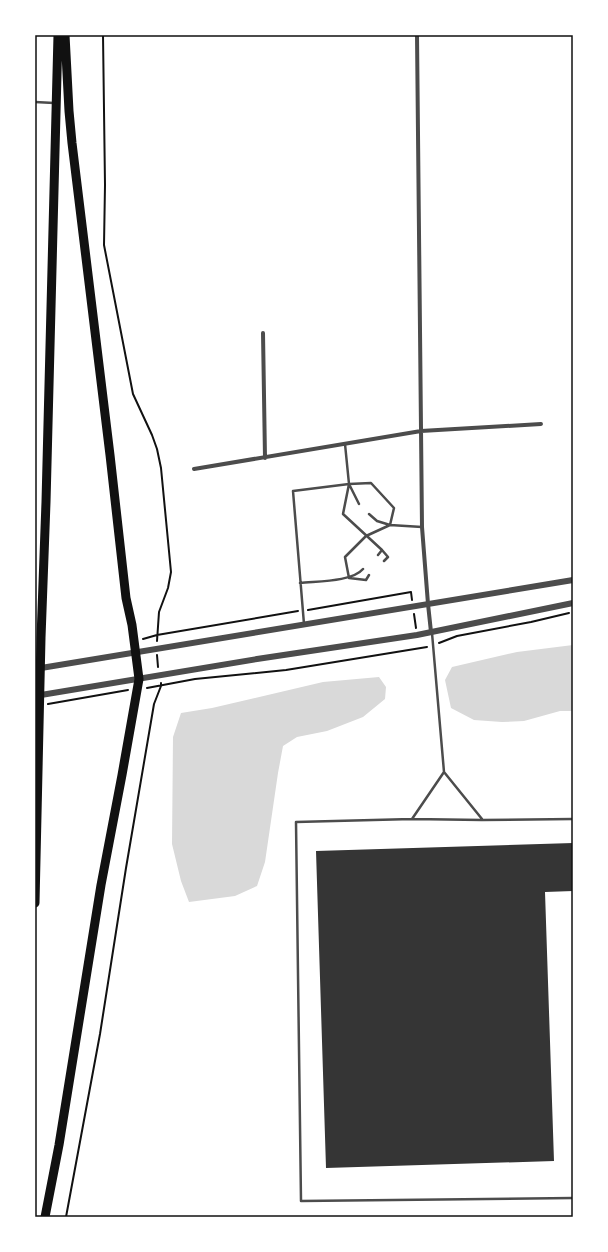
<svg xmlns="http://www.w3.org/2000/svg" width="608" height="1252" viewBox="0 0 608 1252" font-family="Manrope,sans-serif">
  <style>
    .water { fill: #d9d9d9 }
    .building { fill: #353535 }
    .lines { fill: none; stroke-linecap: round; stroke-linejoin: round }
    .path { stroke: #111; stroke-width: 2 }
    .service { stroke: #4c4c4c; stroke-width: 2.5 }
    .minor { stroke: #4c4c4c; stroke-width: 4 }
    .tertiary { stroke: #4c4c4c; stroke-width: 6 }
    .motorway { stroke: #111; stroke-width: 9 }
    .neatline { fill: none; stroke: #111; stroke-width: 1.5 }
  </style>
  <rect width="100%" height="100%" fill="#fff"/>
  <!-- water -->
  <path class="water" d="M573 645V711H560L524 721 502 722 474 720 451 708 445 680 452 667 517 652Z
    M379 677 386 687 385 699 363 717 327 731 297 737 283 746 278 773 265 862 257 886 235 896 189 902 181 881 172 844 173 737 181 713 212 708 323 682Z"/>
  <!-- building -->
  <path class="building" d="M573 843V891L545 892 554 1161 326 1168 316 851Z"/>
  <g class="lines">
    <!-- path -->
    <path class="path" d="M103 35 105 185 104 245 133 394 152 435 157 449 161 468 171 572 168 588 159 612 157 641
      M308 610 411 592 412 600
      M414 614 416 628
      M143 639 157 635 298 611
      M439 643 457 636 531 622 569 613
      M157 655 158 667
      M147 688 195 679 286 670 427 647
      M48 704 128 690
      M66 1217 100 1034 126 868 154 704 161 686V683"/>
    <!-- service -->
    <path class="service" d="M35 102 54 103
      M349 484 371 483 394 508 390 525 422 527
      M359 504 349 484 343 514 382 550 378 555
      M369 514 377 521 390 525 366 536 345 557 349 578 366 580 369 575
      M382 550 388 557 384 561
      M300 583C317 581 352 582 363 569
      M304 624 293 491 349 484 345 444
      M444 772 482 819
      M412 819 444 772 432 633
      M573 819 482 820 412 819 296 822 301 1201 573 1198"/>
    <!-- minor -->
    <path class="minor" d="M417 35 422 527 428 604 431 632
      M263 333 265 458
      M194 469 421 431 541 424"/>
    <!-- tertiary -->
    <path class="tertiary" d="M35 669 573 580
      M35 696 257 659 417 635 573 603"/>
    <!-- motorway -->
    <path class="motorway" d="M35 903 41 638 46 502 58 35
      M45 1217 59 1145 101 885 122 775 139 679 132 625 126 598 110 455 72 143 69 111 65 35"/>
  </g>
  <!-- border -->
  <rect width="608" height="1252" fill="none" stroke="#ffffff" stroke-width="72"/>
  <rect x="36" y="36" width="536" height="1180" class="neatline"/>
</svg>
